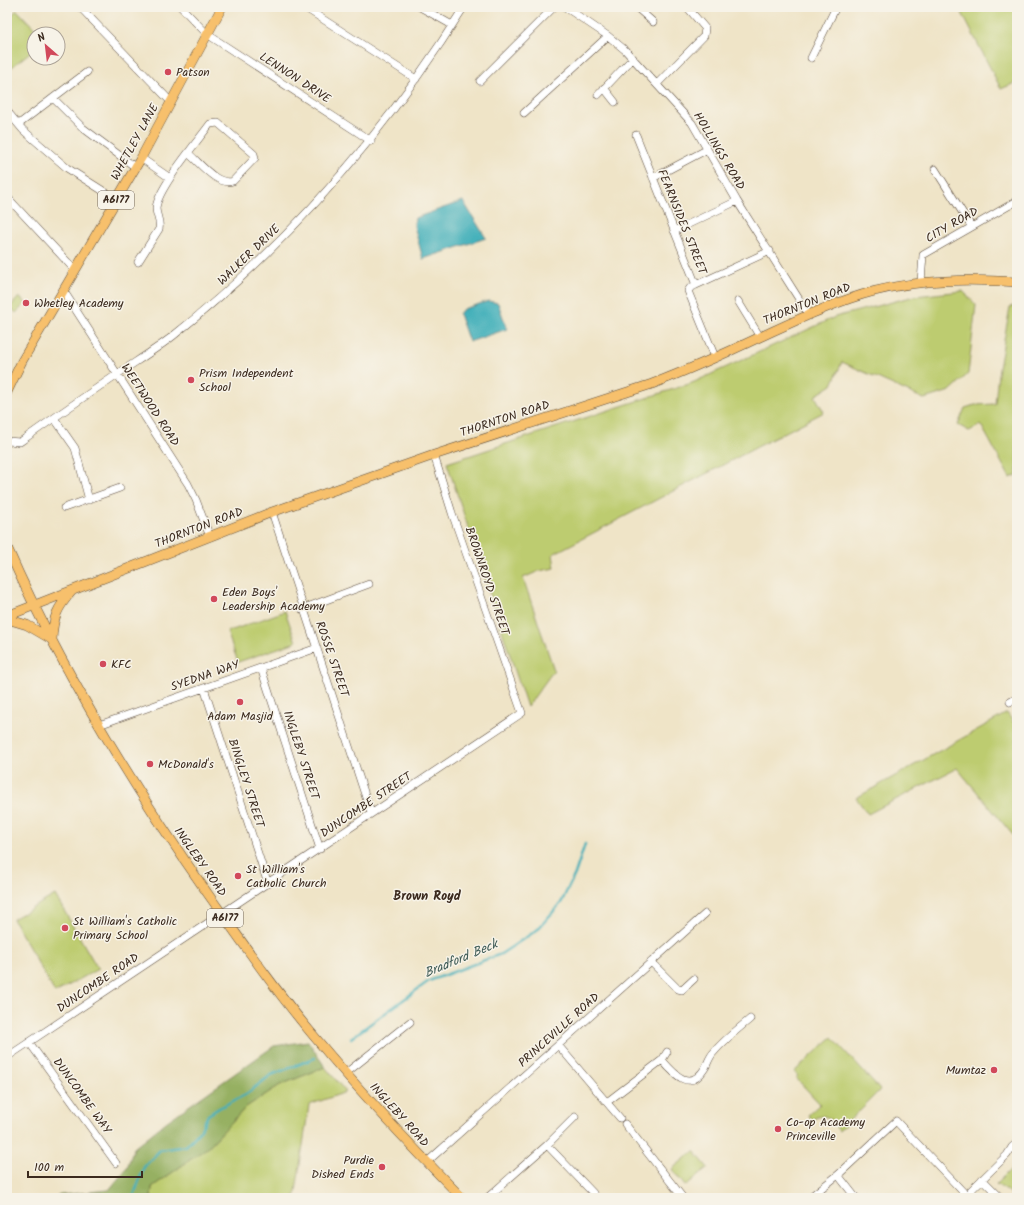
<svg xmlns="http://www.w3.org/2000/svg" width="1024" height="1205" viewBox="0 0 1024 1205" font-family="Kalam,sans-serif">
  <style>
    .green { fill: #bdcc6f; stroke: #7c7b46 }
    .forest { fill: #96b062; stroke: #686d40 }
    .water { fill: #3fafb9; stroke: #3d6c6c }
    .lines { fill: none; stroke-linecap: round; stroke-linejoin: round }
    .stream { stroke: #3fafb9; stroke-width: 2.5 }
    .minor-casing { stroke: #564637; stroke-width: 8 }
    .major-casing { stroke: #564637; stroke-width: 10 }
    .minor { stroke: #fff; stroke-width: 7 }
    .major { stroke: #f7c06c; stroke-width: 9 }
    .poi-dot { fill: #d1495b; stroke: #f7f3e8; stroke-width: 1.5 }
    .labels { text-anchor: middle; dominant-baseline: central; stroke-width: 3; stroke-linejoin: round; paint-order: stroke }
    .shield { fill: #f7f3e8; stroke: #73665b; stroke-width: 1 }
    .shield-label { font-size: 11px; font-weight: bold; fill: #3b2a1e }
    .poi-label { font-size: 12px; fill: #3b2a1e; stroke: #f7f3e8; text-anchor: start }
    .street-label { font-size: 12px; fill: #3b2a1e; stroke: #f7f3e8 }
    .neighbourhood-label { font-size: 13px; font-weight: bold; fill: #3b2a1e; stroke: #f7f3e8 }
    .water-label { font-size: 13px; font-style: italic; fill: #3c5954; stroke: #f7f3e8 }
  </style>
  <rect width="100%" height="100%" fill="#f7f3e8"/>
  <filter id="ink" filterUnits="userSpaceOnUse"><feTurbulence type="fractalNoise" baseFrequency=".025" numOctaves="2"/><feDisplacementMap in="SourceGraphic" scale="8" xChannelSelector="R" yChannelSelector="G"/><feConvolveMatrix kernelMatrix="1 2 1 2 8 2 1 2 1" color-interpolation-filters="sRGB"/></filter>
  <filter id="wash" filterUnits="userSpaceOnUse"><feTurbulence type="fractalNoise" baseFrequency=".012" numOctaves="4" result="noise"/><feDisplacementMap in="SourceGraphic" scale="16" xChannelSelector="R" yChannelSelector="G"/><feGaussianBlur stdDeviation="0.9" result="paint"/><feColorMatrix in="noise" values="0 0 0 0 0 0 0 0 0 0 0 0 0 0 0 0 0 1.4 0 .05"/><feComposite in="paint" operator="in"/></filter>
  <g filter="url(#wash)">
    <rect width="100%" height="100%" fill="#efe4c7"/>
    <!-- green -->
    <path class="green" d="M959 7H1017V82L1001 89Z
      M17 10 40 34H34V49L7 71V19Z
      M963 291 976 305 968 374 950 391 924 399 842 362 832 385 815 396 824 412 553 554 555 568 539 571 523 578 554 670 527 707 447 463 692 383 835 317 915 296Z
      M19 297 26 303 16 313 10 307Z
      M1017 305V475L1010 478 981 425 969 431 958 425 965 408 975 405 995 404 998 374 1010 307Z
      M285 611 296 642 238 662 227 632Z
      M1007 713 1017 727V840L957 768 868 814 856 798Z
      M55 895 98 969 55 993 13 919Z
      M832 1037 880 1090 839 1131C832 1121 827 1110 812 1120L808 1115 820 1104 796 1078 798 1076 794 1072Z
      M325 1067 346 1092 309 1105 295 1198H151L152 1187 208 1147 246 1107 280 1085Z
      M694 1151 708 1168 685 1186 672 1169Z
      M1017 1163V1197L996 1184Z"/>
    <!-- forest -->
    <path class="forest" d="M308 1041 325 1067 280 1085 246 1107 208 1147 152 1187 151 1198H54L60 1195 109 1190 127 1168 134 1148 166 1122 274 1046Z"/>
    <!-- water -->
    <path class="water" d="M463 201 486 238 423 259 414 226 415 218Z
      M489 301 498 303 507 329 469 342 459 314 463 309Z"/>
    <g class="lines">
      <!-- stream -->
      <path class="stream" d="M351 1038 429 981 501 954 537 930 561 903 575 874 585 844
        M133 1198 144 1167 160 1150 186 1146 200 1131 208 1115 219 1108 245 1095 271 1075 315 1058"/>
    </g>
  </g>
  <g filter="url(#ink)">
    <g class="lines">
      <defs>
        <path id="minor" d="M80 7 171 102
          M181 7 207 34 371 141
          M304 7 416 79
          M420 7 452 25
          M565 7 608 36 625 50 692 123 737 201 809 315
          M636 7 653 22
          M811 58 836 7
          M480 81 554 7
          M657 84 704 36 705 28 687 7
          M604 88 615 102
          M598 95 633 58
          M53 98 83 128 135 167
          M7 111 23 130 67 168 116 199
          M524 113 608 36
          M19 124 87 72
          M636 135 696 285 690 288 688 291 715 357
          M141 158 170 178
          M935 169 971 226
          M653 178 706 150
          M7 197 74 269
          M674 231 737 201
          M138 262 159 229C161 221 156 216 156 208 158 188 197 142 210 124L218 123 254 154 255 158 233 181C217 186 200 163 189 154
          M921 282 923 255 1017 201
          M696 285 770 251
          M63 290 188 484 196 500 210 537
          M738 301 760 337
          M54 418 75 448 89 500
          M7 441 20 442C52 419 84 397 116 375 135 362 155 350 173 336 289 244 385 133 464 7
          M64 508 120 488
          M272 512 371 813
          M302 609 369 584
          M261 668 320 849
          M204 688 268 884
          M1010 702 1017 698
          M99 725 317 648
          M651 962 678 989 682 990 694 979
          M29 1042 116 1163
          M558 1045 620 1118
          M7 1057 522 713 452 513 434 455
          M662 1060C674 1074 690 1093 705 1068 708 1063 709 1057 714 1052 724 1040 738 1029 750 1019
          M346 1073 410 1022
          M607 1102 662 1060 667 1052
          M625 1124 683 1198
          M547 1145 593 1193
          M427 1162 705 914
          M838 1175 856 1198
          M982 1179 1001 1198
          M487 1198 547 1145 575 1117
          M809 1198 838 1175 896 1121 966 1195
          M963 1198 1007 1155 1012 1147 1017 1143"/>
        <path id="major" d="M7 392 22 361 141 158 222 7
          M7 547C61 670 131 784 208 894 242 942 275 990 313 1035 360 1092 410 1145 462 1198
          M7 616 272 512 434 455 652 384C688 370 724 354 760 337 797 320 836 301 875 291 922 279 969 279 1017 282
          M7 619 27 625 51 639
          M52 640C53 617 57 608 72 591"/>
      </defs>
      <!-- minor casing -->
      <use href="#minor" class="minor-casing"/>
      <!-- major casing -->
      <use href="#major" class="major-casing"/>
      <!-- minor -->
      <use href="#minor" class="minor"/>
      <!-- major -->
      <use href="#major" class="major"/>
    </g>
  </g>
  <!-- markers -->
  <g class="poi-dot">
    <circle cx="168" cy="72" r="4"/>
    <circle cx="26" cy="303" r="4"/>
    <circle cx="191" cy="380" r="4"/>
    <circle cx="214" cy="599" r="4"/>
    <circle cx="103" cy="664" r="4"/>
    <circle cx="240" cy="702" r="4"/>
    <circle cx="150" cy="764" r="4"/>
    <circle cx="238" cy="876" r="4"/>
    <circle cx="65" cy="928" r="4"/>
    <circle cx="994" cy="1070" r="4"/>
    <circle cx="778" cy="1129" r="4"/>
    <circle cx="382" cy="1167" r="4"/>
  </g>
  <g class="labels">
    <!-- shield labels -->
    <g class="shield">
      <rect x="98" y="191" width="36" height="18" rx="3"/>
      <rect x="207" y="909" width="36" height="18" rx="3"/>
    </g>
    <g class="shield-label">
      <text x="116" y="200">A6177</text>
      <text x="225" y="918">A6177</text>
    </g>
    <!-- poi labels -->
    <g class="poi-label">
      <text x="176" y="72">Patson</text>
      <text x="34" y="303">Whetley Academy</text>
      <text x="199" y="373">Prism Independent<tspan x="199" dy="14">School</tspan></text>
      <text x="222" y="592">Eden Boys'<tspan x="222" dy="14">Leadership Academy</tspan></text>
      <text x="111" y="664">KFC</text>
      <text x="240" y="716" text-anchor="middle">Adam Masjid</text>
      <text x="158" y="764">McDonald's</text>
      <text x="246" y="869">St William's<tspan x="246" dy="14">Catholic Church</tspan></text>
      <text x="73" y="921">St William's Catholic<tspan x="73" dy="14">Primary School</tspan></text>
      <text x="986" y="1070" text-anchor="end">Mumtaz</text>
      <text x="786" y="1122">Co-op Academy<tspan x="786" dy="14">Princeville</tspan></text>
      <text x="374" y="1160" text-anchor="end">Purdie<tspan x="374" dy="14">Dished Ends</tspan></text>
    </g>
    <!-- street labels -->
    <g class="street-label">
      <text transform="translate(295 78) rotate(33)">LENNON DRIVE</text>
      <text transform="translate(135 142) rotate(-61)">WHETLEY LANE</text>
      <text transform="translate(719 151) rotate(59)">HOLLINGS ROAD</text>
      <text transform="translate(682 222) rotate(68)">FEARNSIDES STREET</text>
      <text transform="translate(952 225) rotate(-30)">CITY ROAD</text>
      <text transform="translate(249 255) rotate(-44)">WALKER DRIVE</text>
      <text transform="translate(807 304) rotate(-22)">THORNTON ROAD</text>
      <text transform="translate(150 405) rotate(57)">WEETWOOD ROAD</text>
      <text transform="translate(505 419) rotate(-18)">THORNTON ROAD</text>
      <text transform="translate(199 528) rotate(-21)">THORNTON ROAD</text>
      <text transform="translate(487 581) rotate(71)">BROWNROYD STREET</text>
      <text transform="translate(332 659) rotate(71)">ROSSE STREET</text>
      <text transform="translate(205 676) rotate(-19)">SYEDNA WAY</text>
      <text transform="translate(301 755) rotate(72)">INGLEBY STREET</text>
      <text transform="translate(246 783) rotate(72)">BINGLEY STREET</text>
      <text transform="translate(366 805) rotate(-34)">DUNCOMBE STREET</text>
      <text transform="translate(200 862) rotate(55)">INGLEBY ROAD</text>
      <text transform="translate(98 983) rotate(-34)">DUNCOMBE ROAD</text>
      <text transform="translate(559 1030) rotate(-42)">PRINCEVILLE ROAD</text>
      <text transform="translate(82 1096) rotate(54)">DUNCOMBE WAY</text>
      <text transform="translate(399 1115) rotate(48)">INGLEBY ROAD</text>
    </g>
    <!-- neighbourhood labels -->
    <g class="neighbourhood-label">
      <text x="427" y="896">Brown Royd</text>
    </g>
    <!-- water labels -->
    <g class="water-label">
      <text transform="translate(461 959) rotate(-23)">Bradford Beck</text>
    </g>
  </g>
  <!-- margin -->
  <rect width="1024" height="1205" fill="none" stroke="#f7f3e8" stroke-width="24"/>
  <!-- north arrow -->
  <g transform="translate(46 46) rotate(332)"><circle r="19" fill="#f7f3e8" stroke="#aca397"/>
  <path d="M0-3L7 15L0 10L-7 15Z" fill="#d1495b"/>
  <text y="-6" font-size="11" font-weight="bold" text-anchor="middle" fill="#3b2a1e">N</text>
  </g>
  <!-- scale -->
  <path d="M28 1171v6h114v-6" fill="none" stroke="#3b2a1e" stroke-width="2"/>
  <text x="34" y="1171" font-size="12" fill="#3b2a1e" stroke="#f7f3e8" stroke-width="3" paint-order="stroke">100 m</text>
</svg>
